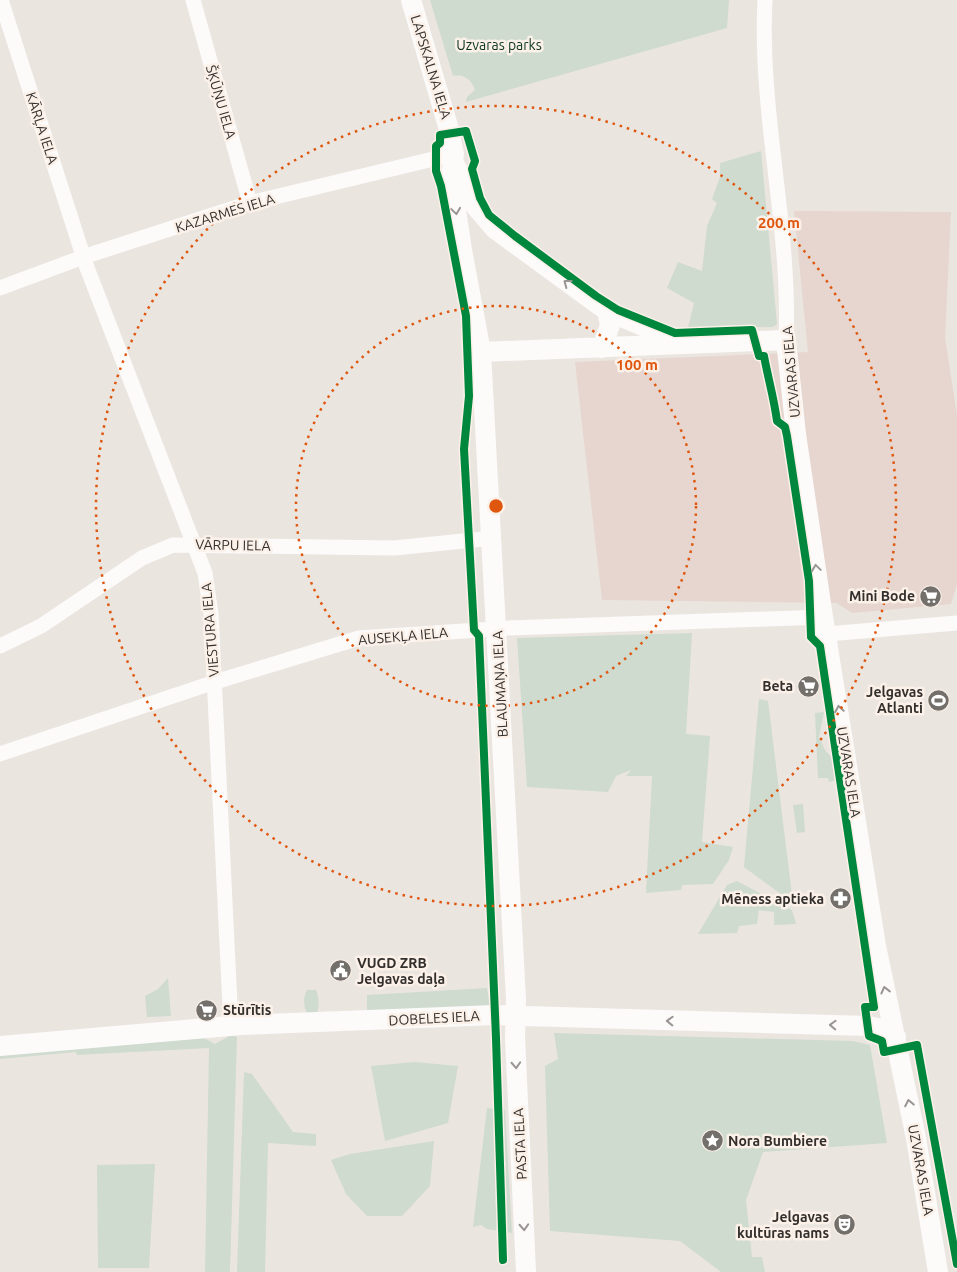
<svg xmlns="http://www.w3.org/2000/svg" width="957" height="1272" viewBox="0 0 957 1272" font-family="Ubuntu,sans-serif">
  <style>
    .commercial { fill: #e6d6cf }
    .green { fill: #cedbce }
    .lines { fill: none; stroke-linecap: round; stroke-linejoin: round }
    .street { stroke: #fcfbfa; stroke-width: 15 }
    .secondary { stroke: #fcfbfa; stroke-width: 20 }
    .cycleway-casing { stroke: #fcf1e9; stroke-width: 11 }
    .cycleway { stroke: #00873e; stroke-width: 8 }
    .oneway { stroke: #989593 }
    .ring { fill: none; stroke: #df570e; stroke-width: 2.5; stroke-dasharray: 2.5 5 }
    .labels { text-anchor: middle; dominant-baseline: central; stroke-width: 5; stroke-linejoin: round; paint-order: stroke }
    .park-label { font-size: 14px; fill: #09341f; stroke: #fcf1e9 }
    .street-label { font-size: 14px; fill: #332f2c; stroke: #fcf1e9 }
    .poi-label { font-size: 14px; font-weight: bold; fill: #332f2c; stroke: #fcf1e9; text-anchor: end }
    .centre { fill: #df570e; stroke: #fcf1e9; stroke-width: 2.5 }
    .ring-label { font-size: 15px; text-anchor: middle; font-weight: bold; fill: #df570e; stroke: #fcf1e9; stroke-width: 5; stroke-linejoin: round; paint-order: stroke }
  </style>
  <rect width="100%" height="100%" fill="#ebe5e0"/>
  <!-- commercial -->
  <path class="commercial" d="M794 211 951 212 945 338 957 415V584L951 604 852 613 837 603 602 600 575 362 808 352Z"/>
  <!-- green -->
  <path class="green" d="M430 0H729L727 28 466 102 467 97 475 90C472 80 463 73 453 76Z
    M761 151 777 324 773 327 688 328 694 303 667 288 678 262 702 271 707 226 717 203 712 199 720 177V163Z
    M692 633 686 734 710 736 702 842 733 847 729 860 713 884 682 885 681 890 646 893 652 776H626L631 770 616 776 608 792 527 787 517 638Z
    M759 699 768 701 793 903 744 867Z
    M824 712 819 737 825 750 833 759 837 780 829 782 828 778H818L815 713Z
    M803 804 805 832 797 833 793 805Z
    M737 881 792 910 796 924 774 925V912L759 910 757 924 739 926 737 933 698 934 727 885Z
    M168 978 171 1016 147 1017 145 996 158 989Z
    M487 988 490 1007 367 1011V995Z
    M307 990H316C319 996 320 1008 316 1014H308C303 1008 303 996 307 990Z
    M554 1033 852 1041 870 1045 887 1143 763 1152 746 1200 752 1257H762L765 1272H721L680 1241 550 1231 545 1066 558 1059Z
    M231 1035 237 1037 230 1272H205L209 1048 77 1055 76 1052 0 1059V1054L204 1038 215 1044Z
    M415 1062 458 1066 448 1123 385 1141 371 1066Z
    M244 1072 252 1074 293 1132 316 1134V1146L268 1143 265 1272H237Z
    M487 1108 505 1110 512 1233 487 1229 481 1225 473 1227Z
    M434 1141 430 1186 402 1216H367L346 1194 331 1160 350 1154Z
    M155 1164 149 1268H98L97 1165Z"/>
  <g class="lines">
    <!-- street -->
    <path class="street" d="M1 0 86 265 205 573 211 614 231 1026
      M193 0 250 203
      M765 0C759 114 791 227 786 340
      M0 288 83 257 250 203 454 154
      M827 634 957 623
      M0 646 41 626 142 558 173 545 394 548 493 538
      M0 754 215 682 359 638 509 628 823 617"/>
    <!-- secondary -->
    <path class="secondary" d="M411 0 448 126 454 154 451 177 462 250 481 352 516 999 515 1038 526 1272
      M455 165 476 207 495 229 607 311 679 341
      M602 348 610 325 607 311
      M481 352 786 340 796 434 823 617 876 946 916 1138 938 1272
      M0 1046 241 1025 494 1015 868 1026 888 1030 896 1037"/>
    <defs>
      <path id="cycleway" d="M503 1260 496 1038 479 636 474 630 464 449 469 396 466 316 441 186 436 171V146L440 143V135L466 131 475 161 472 169 480 198 489 215 515 236 596 296 618 310 675 333 752 330 759 356H764C768 378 774 398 777 421L785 427 787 436 809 581 811 637 820 646 874 1007H865L869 1036 882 1041 884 1052 917 1045 957 1264"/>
    </defs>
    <!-- cycleway casing -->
    <use href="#cycleway" class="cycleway-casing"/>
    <!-- cycleway -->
    <use href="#cycleway" class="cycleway"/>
  </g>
  <!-- one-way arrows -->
  <defs><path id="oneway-chevron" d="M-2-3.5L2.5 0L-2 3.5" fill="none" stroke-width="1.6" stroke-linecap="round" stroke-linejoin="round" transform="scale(1.25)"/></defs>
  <g class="oneway">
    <use href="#oneway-chevron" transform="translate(456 211) rotate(82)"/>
    <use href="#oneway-chevron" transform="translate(567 283) rotate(-143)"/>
    <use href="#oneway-chevron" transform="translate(816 568) rotate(-98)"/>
    <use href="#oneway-chevron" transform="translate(839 709) rotate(-99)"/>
    <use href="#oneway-chevron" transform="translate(885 990) rotate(-104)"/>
    <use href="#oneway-chevron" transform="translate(670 1021) rotate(-178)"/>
    <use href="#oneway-chevron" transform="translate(833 1025) rotate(-178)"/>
    <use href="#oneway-chevron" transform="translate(516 1065) rotate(87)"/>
    <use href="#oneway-chevron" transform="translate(909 1103) rotate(-101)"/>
    <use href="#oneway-chevron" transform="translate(524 1227) rotate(87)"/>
  </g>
  <!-- distance rings -->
  <g class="ring">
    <circle cx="496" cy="506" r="200"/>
    <circle cx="496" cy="506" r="400"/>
  </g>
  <!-- icons -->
  <defs>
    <symbol id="supermarket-disc" viewBox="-11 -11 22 22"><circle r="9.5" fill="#736f6b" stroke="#fcf1e9"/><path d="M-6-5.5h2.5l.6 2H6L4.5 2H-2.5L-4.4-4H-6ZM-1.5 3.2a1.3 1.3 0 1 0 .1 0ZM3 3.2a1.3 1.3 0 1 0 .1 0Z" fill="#fff"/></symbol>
    <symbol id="stadium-disc" viewBox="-11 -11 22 22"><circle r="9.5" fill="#736f6b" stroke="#fcf1e9"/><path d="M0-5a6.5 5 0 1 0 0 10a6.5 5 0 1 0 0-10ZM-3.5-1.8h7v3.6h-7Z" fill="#fff"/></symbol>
    <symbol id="pharmacy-disc" viewBox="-11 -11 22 22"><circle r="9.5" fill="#736f6b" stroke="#fcf1e9"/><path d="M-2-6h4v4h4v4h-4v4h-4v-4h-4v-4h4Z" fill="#fff"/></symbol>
    <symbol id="civic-disc" viewBox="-11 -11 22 22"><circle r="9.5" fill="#736f6b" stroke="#fcf1e9"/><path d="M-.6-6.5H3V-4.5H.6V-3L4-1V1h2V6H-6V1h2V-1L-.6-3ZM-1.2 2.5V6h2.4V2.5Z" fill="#fff"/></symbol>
    <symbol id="sight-disc" viewBox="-11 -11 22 22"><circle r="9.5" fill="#736f6b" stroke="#fcf1e9"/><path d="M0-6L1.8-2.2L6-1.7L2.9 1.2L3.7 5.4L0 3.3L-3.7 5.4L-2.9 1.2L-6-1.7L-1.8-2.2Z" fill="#fff"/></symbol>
    <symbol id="theatre-disc" viewBox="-11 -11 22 22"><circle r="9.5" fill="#736f6b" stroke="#fcf1e9"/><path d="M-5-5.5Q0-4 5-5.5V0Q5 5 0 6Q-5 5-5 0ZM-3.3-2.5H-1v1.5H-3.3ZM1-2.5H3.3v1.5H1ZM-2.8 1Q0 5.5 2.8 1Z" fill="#fff"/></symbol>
  </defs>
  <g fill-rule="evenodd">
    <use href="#supermarket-disc" x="918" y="584" width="25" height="25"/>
    <use href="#supermarket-disc" x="796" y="674" width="25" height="25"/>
    <use href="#stadium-disc" x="926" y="688" width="25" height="25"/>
    <use href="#pharmacy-disc" x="828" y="886" width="25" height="25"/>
    <use href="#civic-disc" x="328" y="958" width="25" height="25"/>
    <use href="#supermarket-disc" x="194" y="998" width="25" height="25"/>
    <use href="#sight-disc" x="700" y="1128" width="25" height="25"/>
    <use href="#theatre-disc" x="832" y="1212" width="25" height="25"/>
  </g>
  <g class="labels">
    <!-- park labels -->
    <g class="park-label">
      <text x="499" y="45">Uzvaras parks</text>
    </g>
    <!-- street labels -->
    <g class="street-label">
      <text transform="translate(431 67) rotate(73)">LAPSKALNA IELA</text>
      <text transform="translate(221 102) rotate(74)">ŠĶŪŅU IELA</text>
      <text transform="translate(42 128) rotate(72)">KĀRĻA IELA</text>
      <text transform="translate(225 213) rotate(-17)">KAZARMES IELA</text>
      <text transform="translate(791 372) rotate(-95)">UZVARAS IELA</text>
      <text transform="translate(233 545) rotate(1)">VĀRPU IELA</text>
      <text transform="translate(210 630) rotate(-95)">VIESTURA IELA</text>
      <text transform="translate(403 636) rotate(-5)">AUSEKĻA IELA</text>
      <text transform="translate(500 684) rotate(-93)">BLAUMAŅA IELA</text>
      <text transform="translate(849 772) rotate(81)">UZVARAS IELA</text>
      <text transform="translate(434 1018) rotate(-3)">DOBELES IELA</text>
      <text transform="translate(520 1144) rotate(-93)">PASTA IELA</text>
      <text transform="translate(921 1170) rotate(80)">UZVARAS IELA</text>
    </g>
    <!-- poi labels -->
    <g class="poi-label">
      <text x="915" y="596">Mini Bode</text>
      <text x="793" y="686">Beta</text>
      <text x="923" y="692">Jelgavas<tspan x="923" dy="16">Atlanti</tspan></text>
      <text x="824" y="899">Mēness aptieka</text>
      <text x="357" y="963" text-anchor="start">VUGD ZRB<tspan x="357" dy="16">Jelgavas daļa</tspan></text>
      <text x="223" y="1010" text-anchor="start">Stūrītis</text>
      <text x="728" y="1141" text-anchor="start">Nora Bumbiere</text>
      <text x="829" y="1217">Jelgavas<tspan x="829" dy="16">kultūras nams</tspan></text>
    </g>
  </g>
  <circle cx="496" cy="506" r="8" class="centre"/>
  <g class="ring-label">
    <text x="779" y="228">200 m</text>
    <text x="637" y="370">100 m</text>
  </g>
</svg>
